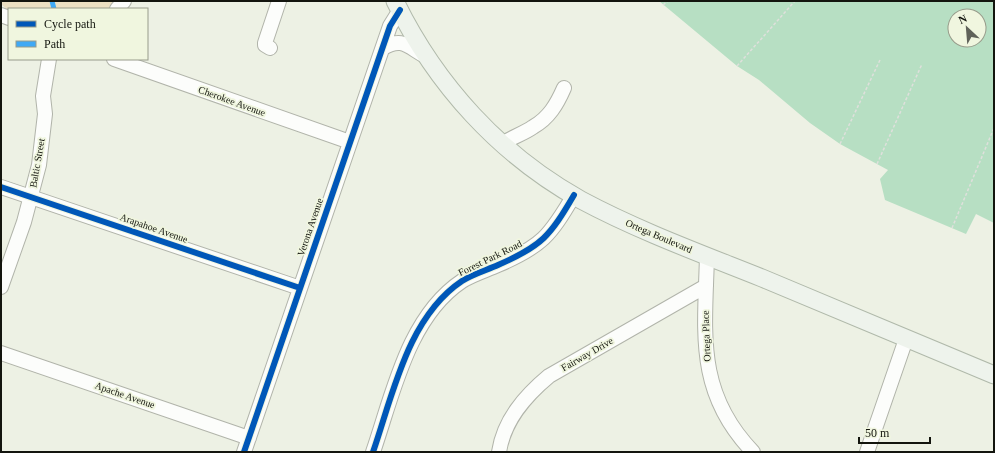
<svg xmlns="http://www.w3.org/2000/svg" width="995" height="453" viewBox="0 0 995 453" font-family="'Times New Roman',serif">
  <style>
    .green { fill: #ece0c2 }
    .water { fill: #b7dfc3; fill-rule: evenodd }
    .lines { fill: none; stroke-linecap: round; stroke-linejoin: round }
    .minor-casing { stroke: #b1b4aa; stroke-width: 16 }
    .major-casing { stroke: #b0b9aa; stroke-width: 19 }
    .path { stroke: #dfe0dc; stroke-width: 1.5; stroke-dasharray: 3 2; stroke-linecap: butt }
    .minor { stroke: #fcfdfb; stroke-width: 14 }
    .major { stroke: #eef3ec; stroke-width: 17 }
    .quiet { stroke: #3fa9f5; stroke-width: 5; stroke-dasharray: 10 5; stroke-linecap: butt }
    .cycleway-casing { stroke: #f0f6df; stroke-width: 8 }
    .cycleway { stroke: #0057b8; stroke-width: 6 }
    .labels { text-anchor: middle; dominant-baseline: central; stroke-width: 3.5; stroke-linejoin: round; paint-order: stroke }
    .street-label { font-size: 10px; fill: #13150e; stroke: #f0f6df }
  </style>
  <rect width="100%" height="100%" fill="#edf1e4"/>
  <!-- green -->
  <path class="green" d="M1 1H118L111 9H9V11L1 4Z"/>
  <!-- water -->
  <path class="water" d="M659 1H994V223L976 214 966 234 885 200 880 179 888 170 840 144 810 123 759 80 737 66ZM955 16H979V40H955Z"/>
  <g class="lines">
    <defs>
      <path id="minor" d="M117 9 124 1
        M1 15 9 18
        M270 48 265 45V43L279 1
        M383 48C402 37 407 46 425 56
        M114 59 350 142
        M502 144C512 137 523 134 533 127 549 118 557 104 564 88
        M1 187 300 288
        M707 256C705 332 695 392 753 452
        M1 287 24 222 39 165 45 114 43 96 49 59
        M1 353 249 438
        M244 452 379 58 390 26 400 10
        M373 452C393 394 408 317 462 281 473 274 487 270 498 265 542 246 550 236 574 195
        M499 452C504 420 525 396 549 376L706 286
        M867 452 906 339"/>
      <path id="major" d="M395 1C436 85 500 155 581 200 639 231 702 254 762 278 839 310 917 343 994 375"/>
    </defs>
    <!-- minor casing -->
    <use href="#minor" class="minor-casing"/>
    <!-- major casing -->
    <use href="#major" class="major-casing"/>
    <!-- path -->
    <path class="path" d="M663 5 668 1
      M737 66 795 1
      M840 144 880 60
      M877 164 922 64
      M952 228 994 128"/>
    <!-- minor -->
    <use href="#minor" class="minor"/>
    <!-- major -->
    <use href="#major" class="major"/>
    <!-- quiet -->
    <path class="quiet" d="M52 1 54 9"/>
    <defs>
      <path id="cycleway" d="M1 187 300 288
        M244 452 379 58 390 26 400 10
        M373 452C393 394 408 317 462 281 473 274 487 270 498 265 542 246 550 236 574 195"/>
    </defs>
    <!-- cycleway casing -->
    <use href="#cycleway" class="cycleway-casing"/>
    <!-- cycleway -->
    <use href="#cycleway" class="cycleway"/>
  </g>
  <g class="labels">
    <!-- street labels -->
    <g class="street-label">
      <text transform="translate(232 101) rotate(20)">Cherokee Avenue</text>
      <text transform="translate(37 163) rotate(-80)">Baltic Street</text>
      <text transform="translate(310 227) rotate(-71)">Verona Avenue</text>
      <text transform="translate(154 228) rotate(19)">Arapahoe Avenue</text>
      <text transform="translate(659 236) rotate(23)">Ortega Boulevard</text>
      <text transform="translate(490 258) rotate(-26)">Forest Park Road</text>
      <text transform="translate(706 336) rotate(-92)">Ortega Place</text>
      <text transform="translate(587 354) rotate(-30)">Fairway Drive</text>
      <text transform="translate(125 395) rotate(19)">Apache Avenue</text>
    </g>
  </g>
  <!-- border -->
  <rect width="995" height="453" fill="none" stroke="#13150e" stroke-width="4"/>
  <!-- legend -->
  <rect x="8" y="8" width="140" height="52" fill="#f0f6df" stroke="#989c8b"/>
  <rect x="16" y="21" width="20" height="6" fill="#0057b8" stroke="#989c8b"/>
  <text x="44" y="28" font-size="12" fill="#13150e">Cycle path</text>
  <rect x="16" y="41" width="20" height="6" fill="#3fa9f5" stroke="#989c8b"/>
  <text x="44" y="48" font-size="12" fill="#13150e">Path</text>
  <!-- north arrow -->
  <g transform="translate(967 28) rotate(334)"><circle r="19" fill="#f0f6df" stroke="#989c8b"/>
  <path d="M0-3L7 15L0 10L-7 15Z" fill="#5f6259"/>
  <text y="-6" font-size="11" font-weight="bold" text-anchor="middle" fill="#13150e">N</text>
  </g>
  <!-- scale -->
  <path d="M859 437v6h71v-6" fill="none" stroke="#13150e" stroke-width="2"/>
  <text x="865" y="437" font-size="12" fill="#13150e" stroke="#f0f6df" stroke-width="3" paint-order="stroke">50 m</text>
</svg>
